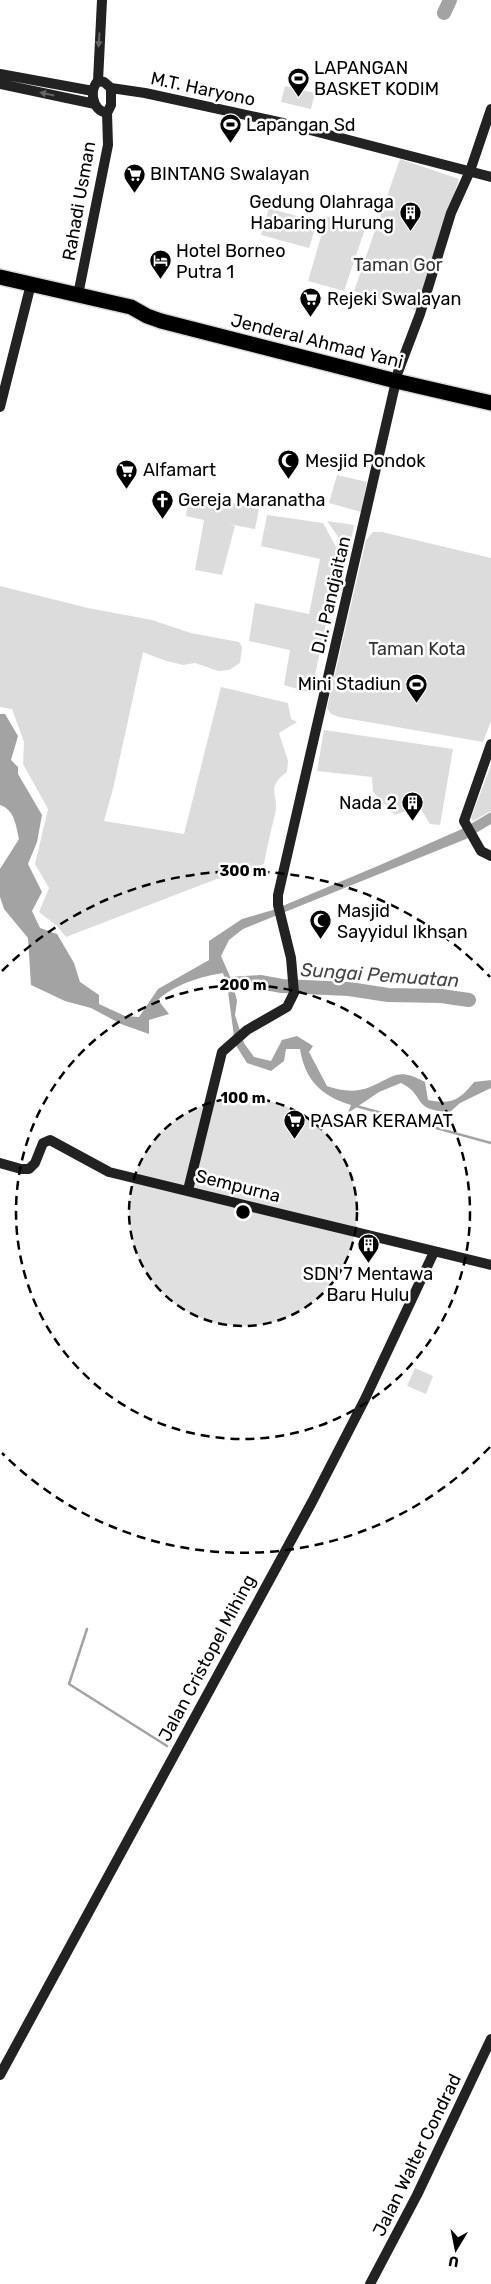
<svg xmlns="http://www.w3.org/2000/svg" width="491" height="2284" viewBox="0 0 491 2284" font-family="Rubik,sans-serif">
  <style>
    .green { fill: #dcdcdc }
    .water { fill: #a3a3a3 }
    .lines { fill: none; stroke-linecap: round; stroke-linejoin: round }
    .stream { stroke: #a3a3a3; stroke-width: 2.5 }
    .river { stroke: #a3a3a3; stroke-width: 14 }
    .highway-casing { stroke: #dbdbdb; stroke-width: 18 }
    .secondary { stroke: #222; stroke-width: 10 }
    .highway { stroke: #000; stroke-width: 15 }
    .oneway { fill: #646464 }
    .ring { fill: none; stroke: #000; stroke-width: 2.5; stroke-dasharray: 9 6 }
    .labels { text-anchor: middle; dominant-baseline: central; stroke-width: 5; stroke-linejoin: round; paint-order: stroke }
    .poi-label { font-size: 18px; fill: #000; stroke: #fff; text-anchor: start }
    .street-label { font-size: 18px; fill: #000; stroke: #fff }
    .park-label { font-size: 18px; fill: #333; stroke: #fff }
    .water-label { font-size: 19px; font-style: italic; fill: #444; stroke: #fff }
    .centre { fill: #000; stroke: #fff; stroke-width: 2.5 }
    .ring-label { font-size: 15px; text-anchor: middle; font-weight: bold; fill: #000; stroke: #fff; stroke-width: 5; stroke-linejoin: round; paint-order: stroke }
  </style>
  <rect width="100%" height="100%" fill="#fff"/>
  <!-- green -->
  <path class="green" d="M285 86 315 93 311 109 281 102Z
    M400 159 459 179 418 311 354 291Z
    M269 208 317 222 309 248 261 235Z
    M327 216 365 229 344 291 308 281Z
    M337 475 367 482 361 512 329 503Z
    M189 494 259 509 255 529 228 524 235 526 222 575 195 570 204 520 186 516Z
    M267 515 323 523 341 556 311 693 284 685 290 650 249 641 255 603 309 614 320 559 261 546Z
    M327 521 354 525 349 552Z
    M373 532H382L491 558V721L483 742 339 717 331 714 327 708 366 540Z
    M0 586 88 608 152 620 191 633 239 642 242 647 240 663 229 670 218 671 195 663 183 665 163 660 143 652 113 789 104 821 184 834 221 687 288 703 291 719 297 722 279 733 288 761 287 772C264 789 280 794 275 814 271 830 267 847 264 864L214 880 66 937 57 926 39 912 49 888 35 864 48 809 23 764 24 742 12 709 0 707Z
    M324 730 453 749 440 825 430 824 419 806 395 815 373 792 372 777 317 771Z
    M491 765V811L473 821 471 818Z
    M415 1368 433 1376 426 1394 407 1386Z"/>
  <!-- water -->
  <path class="water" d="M0 714H5L18 736 11 760 18 767V774L42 815 37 842 28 864 42 892 32 911 40 928 57 934 74 963 80 982 99 995V1004L125 1016 139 1017 158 989 209 960V941L242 919 273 910 380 865 462 829 491 812V824L466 839 243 929 229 940 221 956 232 981 237 1001 235 1015 244 1043 254 1057 271 1061 282 1040 297 1036 313 1046 309 1052 327 1086C342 1091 355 1093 370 1087 395 1077 397 1067 425 1082L428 1100C451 1105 460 1100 474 1082L491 1080V1088L460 1103 450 1112C410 1110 427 1096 401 1083L379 1092 348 1113 351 1105C321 1096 305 1080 300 1049H286L284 1061 271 1071 247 1063 235 1044 228 991 223 973C202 976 173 985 158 1000L169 1014 149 1020V1034L121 1024 91 1008 65 1001 31 985 28 938 4 909 0 897V869L19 839C16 826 15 810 0 805Z"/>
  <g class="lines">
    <!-- stream -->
    <path class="stream" d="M356 1106 491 1143
      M87 1629 69 1684 167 1746"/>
    <!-- river -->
    <path class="river" d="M444 13 450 0
      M230 984 260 982 282 986 349 989 388 995 441 996 469 1000"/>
    <defs>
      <path id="highway" d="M0 277 131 307 147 316 161 321 396 381 491 403"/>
    </defs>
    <!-- highway casing -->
    <use href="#highway" class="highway-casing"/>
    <!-- secondary -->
    <path class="secondary" d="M0 74 93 91
      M98 81 104 82 111 88V105L107 113C92 111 89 90 98 81Z
      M98 81 102 0
      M0 84 95 104
      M111 88 145 93 283 123 491 177
      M78 295 108 145 107 113
      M398 372 420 314 451 213 470 171 491 109
      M0 407 31 284
      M491 744 464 821 481 851 491 856
      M0 1163 21 1169H29L35 1163 43 1143 50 1140 109 1172 491 1265
      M188 1190 222 1052 247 1030 287 1007 294 993 291 958 278 905V895L396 381
      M0 2075 312 1502 365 1399 434 1252
      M370 2284 417 2195 491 2039"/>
    <!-- highway -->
    <use href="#highway" class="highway"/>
  </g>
  <!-- one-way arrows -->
  <defs><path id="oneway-solid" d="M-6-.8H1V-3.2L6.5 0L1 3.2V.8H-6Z" transform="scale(1.25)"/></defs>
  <g class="oneway">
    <use href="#oneway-solid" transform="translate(99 40) rotate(94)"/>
    <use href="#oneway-solid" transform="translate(47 94) rotate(-168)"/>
  </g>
  <!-- distance rings -->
  <circle cx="243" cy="1212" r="114" fill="#000" fill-opacity=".12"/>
  <g class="ring">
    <circle cx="243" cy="1212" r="114"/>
    <circle cx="243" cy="1212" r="227"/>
    <path d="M490 1447A341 341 0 0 1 2 1453M2 971A341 341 0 0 1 490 977"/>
  </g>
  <!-- icons -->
  <defs>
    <symbol id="stadium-pin" viewBox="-11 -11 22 30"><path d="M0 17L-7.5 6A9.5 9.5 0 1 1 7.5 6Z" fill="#000" stroke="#fff"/><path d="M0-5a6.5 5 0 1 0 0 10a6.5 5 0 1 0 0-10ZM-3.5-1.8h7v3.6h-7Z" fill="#fff"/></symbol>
    <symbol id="supermarket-pin" viewBox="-11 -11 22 30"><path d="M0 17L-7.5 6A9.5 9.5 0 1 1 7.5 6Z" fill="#000" stroke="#fff"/><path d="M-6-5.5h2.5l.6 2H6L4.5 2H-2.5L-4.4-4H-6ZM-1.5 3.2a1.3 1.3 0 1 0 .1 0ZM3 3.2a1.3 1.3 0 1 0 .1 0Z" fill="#fff"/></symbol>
    <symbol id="building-pin" viewBox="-11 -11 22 30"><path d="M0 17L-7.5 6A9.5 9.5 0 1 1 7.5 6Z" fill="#000" stroke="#fff"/><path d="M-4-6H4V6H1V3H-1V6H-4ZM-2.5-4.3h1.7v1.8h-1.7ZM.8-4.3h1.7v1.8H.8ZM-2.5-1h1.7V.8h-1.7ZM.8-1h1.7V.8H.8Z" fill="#fff"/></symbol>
    <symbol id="hotel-pin" viewBox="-11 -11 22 30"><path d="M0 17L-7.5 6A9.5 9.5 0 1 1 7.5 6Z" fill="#000" stroke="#fff"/><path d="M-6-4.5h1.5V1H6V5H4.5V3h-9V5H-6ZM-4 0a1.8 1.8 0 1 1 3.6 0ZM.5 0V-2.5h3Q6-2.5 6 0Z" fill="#fff"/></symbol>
    <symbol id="mosque-pin" viewBox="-11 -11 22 30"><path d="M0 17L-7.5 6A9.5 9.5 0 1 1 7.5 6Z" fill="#000" stroke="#fff"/><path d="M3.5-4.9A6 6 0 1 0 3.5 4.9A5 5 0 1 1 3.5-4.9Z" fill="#fff"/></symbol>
    <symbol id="church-pin" viewBox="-11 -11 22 30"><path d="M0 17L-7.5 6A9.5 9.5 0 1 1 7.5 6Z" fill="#000" stroke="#fff"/><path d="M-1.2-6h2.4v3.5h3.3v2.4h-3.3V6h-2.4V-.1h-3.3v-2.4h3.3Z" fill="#fff"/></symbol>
  </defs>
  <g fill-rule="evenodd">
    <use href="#stadium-pin" x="286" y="66" width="25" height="34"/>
    <use href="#stadium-pin" x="218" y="112" width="25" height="34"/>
    <use href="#supermarket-pin" x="122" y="162" width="25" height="34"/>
    <use href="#building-pin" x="398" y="200" width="25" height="34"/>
    <use href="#hotel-pin" x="148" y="248" width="25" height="34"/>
    <use href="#supermarket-pin" x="298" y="286" width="25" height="34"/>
    <use href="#mosque-pin" x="276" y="448" width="25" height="34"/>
    <use href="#supermarket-pin" x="114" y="458" width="25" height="34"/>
    <use href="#church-pin" x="150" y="488" width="25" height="34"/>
    <use href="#stadium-pin" x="404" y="672" width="25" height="34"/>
    <use href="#building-pin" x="400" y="790" width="25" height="34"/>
    <use href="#mosque-pin" x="308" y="908" width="25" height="34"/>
    <use href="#supermarket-pin" x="282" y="1108" width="25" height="34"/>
    <use href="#building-pin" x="356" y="1232" width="25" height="34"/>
  </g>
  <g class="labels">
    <!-- poi labels -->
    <g class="poi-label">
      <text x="314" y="68">LAPANGAN<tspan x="314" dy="21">BASKET KODIM</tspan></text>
      <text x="246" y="125">Lapangan Sd</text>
      <text x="150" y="174">BINTANG Swalayan</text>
      <text x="394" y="202" text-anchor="end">Gedung Olahraga<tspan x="394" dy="21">Habaring Hurung</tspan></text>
      <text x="176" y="251">Hotel Borneo<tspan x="176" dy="21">Putra 1</tspan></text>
      <text x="327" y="299">Rejeki Swalayan</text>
      <text x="305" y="461">Mesjid Pondok</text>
      <text x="143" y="470">Alfamart</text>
      <text x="178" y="500">Gereja Maranatha</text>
      <text x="401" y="684" text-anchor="end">Mini Stadiun</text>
      <text x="397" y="803" text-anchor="end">Nada 2</text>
      <text x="337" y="911">Masjid<tspan x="337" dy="21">Sayyidul Ikhsan</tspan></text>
      <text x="310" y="1121">PASAR KERAMAT</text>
      <text x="368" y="1274" text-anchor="middle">SDN 7 Mentawa<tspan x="368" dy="21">Baru Hulu</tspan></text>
    </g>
    <!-- street labels -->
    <g class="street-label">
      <text transform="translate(203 89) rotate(12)">M.T. Haryono</text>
      <text transform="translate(79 201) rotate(-80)">Rahadi Usman</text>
      <text transform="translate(317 341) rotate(14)">Jenderal Ahmad Yani</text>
      <text transform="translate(331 595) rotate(-77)">D.I. Pandjaitan</text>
      <text transform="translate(238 1186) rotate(14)">Sempurna</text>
      <text transform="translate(207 1658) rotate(-62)">Jalan Cristopel Mihing</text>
      <text transform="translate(417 2155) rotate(-64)">Jalan Walter Condrad</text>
    </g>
    <!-- park labels -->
    <g class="park-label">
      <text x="398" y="265">Taman Gor</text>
      <text x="417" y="649">Taman Kota</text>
    </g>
    <!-- water labels -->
    <g class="water-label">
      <text transform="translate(380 975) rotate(4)">Sungai Pemuatan</text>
    </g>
  </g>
  <circle cx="243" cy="1212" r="8" class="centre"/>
  <g class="ring-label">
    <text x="243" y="876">300 m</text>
    <text x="243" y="990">200 m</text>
    <text x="243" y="1103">100 m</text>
  </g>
  <!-- north arrow -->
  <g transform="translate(456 2249) rotate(190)" stroke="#ffffff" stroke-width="4" paint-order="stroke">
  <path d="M0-4L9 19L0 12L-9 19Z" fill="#000000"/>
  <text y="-8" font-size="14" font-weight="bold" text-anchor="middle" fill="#000000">U</text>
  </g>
</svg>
